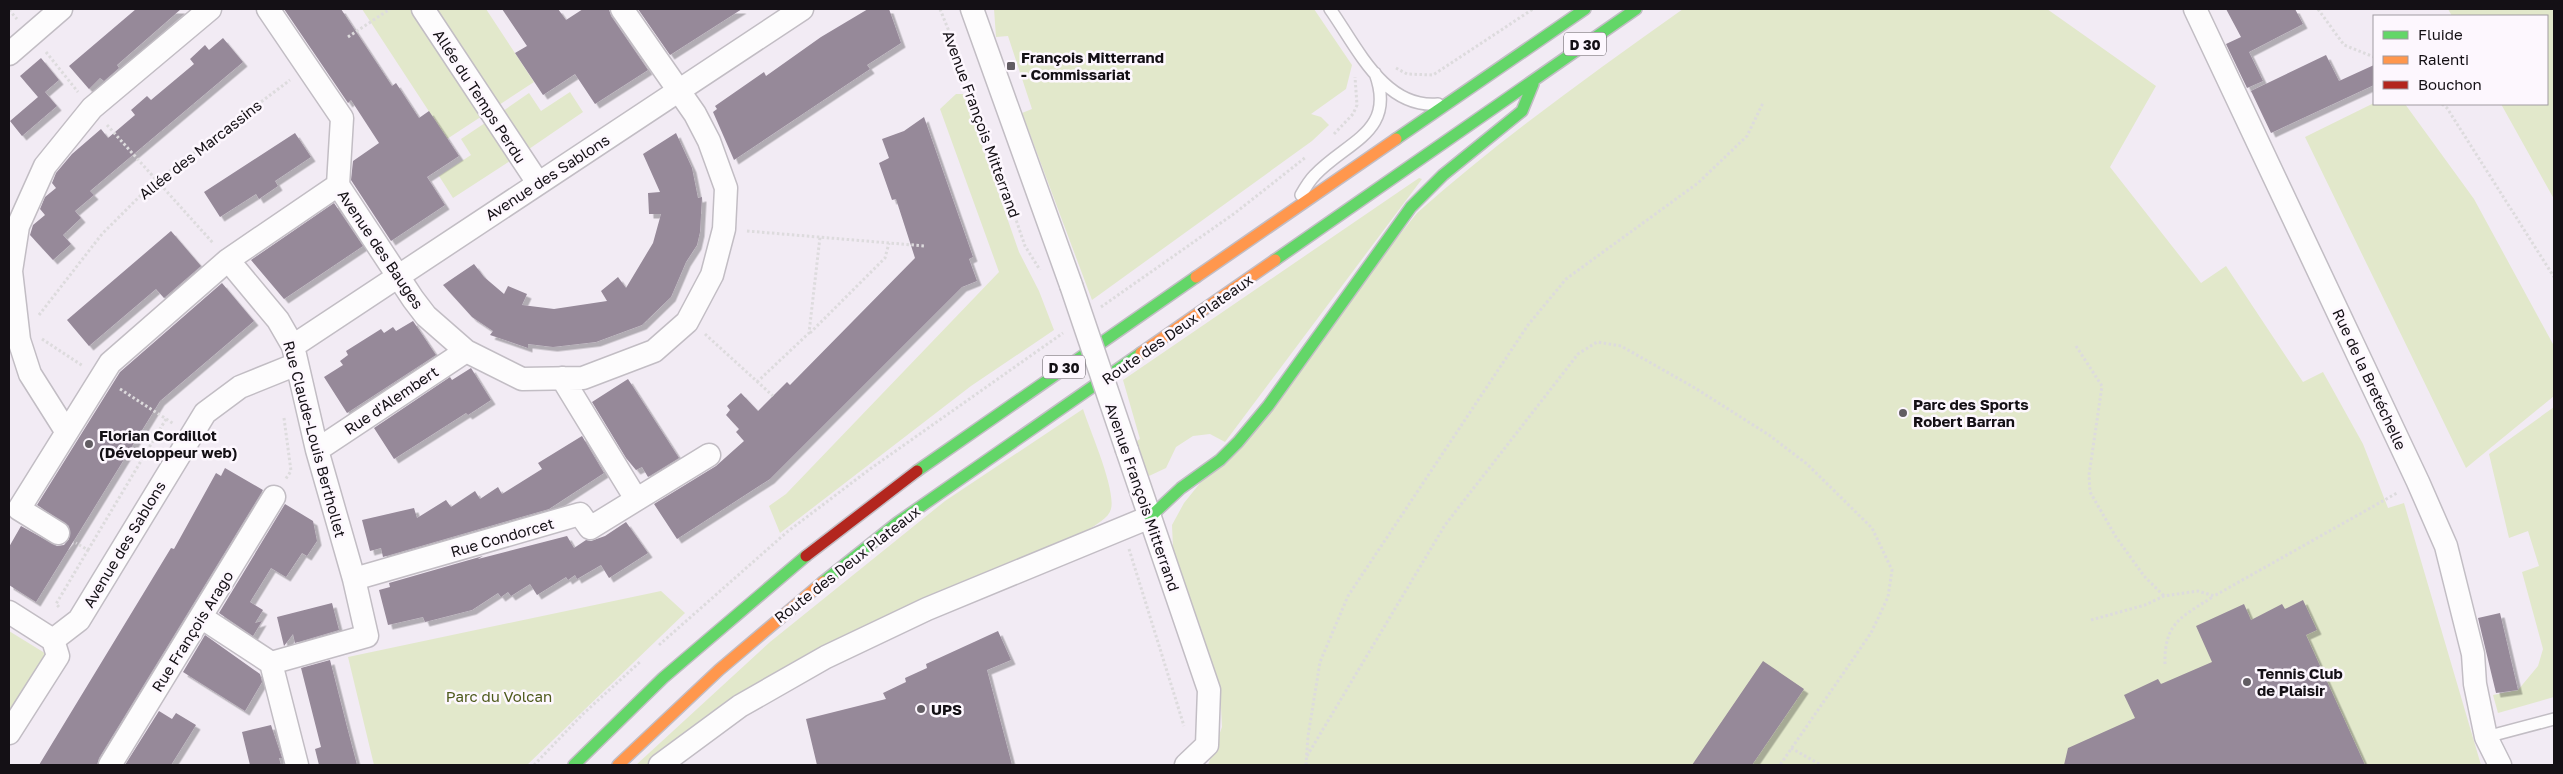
<svg xmlns="http://www.w3.org/2000/svg" width="2563" height="774" viewBox="0 0 2563 774" font-family="'Golos Text',sans-serif">
  <style>
    .green { fill: #e2e8cb }
    .building { fill: #968999; filter: url(#shadow) }
    .lines { fill: none; stroke-linecap: round; stroke-linejoin: round }
    .lane-casing { stroke: #c2bdc4; stroke-width: 14 }
    .street-casing { stroke: #c2bdc4; stroke-width: 25 }
    .fast-casing { stroke: #c2bdc4; stroke-width: 14 }
    .slow-casing { stroke: #c2bdc4; stroke-width: 14 }
    .jam-casing { stroke: #c2bdc4; stroke-width: 14 }
    .path { stroke: #dddbdd; stroke-width: 3; stroke-dasharray: 2.5 2.5; stroke-linecap: butt }
    .lane { stroke: #fdfcfd; stroke-width: 11 }
    .street { stroke: #fdfcfd; stroke-width: 22 }
    .fast { stroke: #63d668; stroke-width: 11 }
    .slow { stroke: #ff974d; stroke-width: 11 }
    .jam { stroke: #b3261e; stroke-width: 11 }
    .street-bridge-casing { stroke: #c2bdc4; stroke-width: 25; stroke-linecap: butt }
    .street-bridge { stroke: #fdfcfd; stroke-width: 22 }
    .poi-dot { fill: #625d63; stroke: #fdf7fe; stroke-width: 2 }
    .labels { text-anchor: middle; dominant-baseline: central; stroke-width: 5; stroke-linejoin: round; paint-order: stroke }
    .shield { fill: #fdf7fe; stroke: #5a555b; stroke-width: 1 }
    .shield-label { font-size: 14px; font-weight: bold; fill: #141015 }
    .poi-label { font-size: 15px; font-weight: bold; fill: #141015; stroke: #fdf7fe; text-anchor: start }
    .street-label { font-size: 15px; fill: #141015; stroke: #fdf7fe }
    .park-label { font-size: 15px; fill: #4d5a1b; stroke: #fdf7fe }
  </style>
  <defs>
    <filter id="shadow"><feDropShadow dx="4.5" dy="4.5" stdDeviation="0" flood-color="#0004"/></filter>
  </defs>
  <rect width="100%" height="100%" fill="#f2ebf4"/>
  <!-- green -->
  <path class="green" d="M362 9H486L534 82 447 139Z
    M994 9H1314L1352 65 1346 89 1311 114 1321 117 1329 125 1312 141 1092 300 1022 113 1032 109 1008 36 996 37Z
    M1683 9H2047L2156 86 2110 167 2201 283 2226 266 2303 382 2323 372 2363 444 2388 508 2404 503 2481 765H1208L1222 727 1220 688 1173 548 1172 525 1184 503 1417 213C1501 138 1592 74 1683 9Z
    M2448 9H2554V199L2501 104H2547V16H2452Z
    M570 92 583 112 529 149 503 111 529 93 541 111Z
    M956 94H964L1019 252 1039 291 1054 330 971 386 780 533 769 506 786 494 999 272 940 109Z
    M2374 103 2405 104 2474 199 2554 346V396L2466 468 2305 137Z
    M485 123 510 161 453 198 439 176 471 155 461 139Z
    M1419 178 1422 179 1225 442 1210 434 1193 436 1176 447 1166 468 1149 476 1135 442 1140 439 1123 380Z
    M2554 407V697L2498 713 2493 695 2518 690 2538 666 2543 649 2522 572 2539 566 2528 531 2509 538 2489 454Z
    M1083 409C1090 431 1116 489 1111 509 1109 518 1095 525 1088 530L682 738 648 765H636L770 642 945 501Z
    M661 591 685 613 527 765H374L348 657Z
    M9 631 48 655 9 715Z"/>
  <!-- building -->
  <path class="building" d="M136 9H181L117 65 119 68 104 81 100 78 89 89 69 66Z
    M284 9H341L392 86 396 83 419 118 429 111 459 156 427 177 445 205 391 241 351 180 353 161 379 143 351 100 348 103Z
    M502 9H558L566 20 583 9H609L611 16 648 70 595 104 575 74 543 95 515 53 527 46Z
    M638 9H742L670 55Z
    M868 9H889L901 43 867 65 870 69 734 160 713 112 717 109 715 106 764 72 766 76 821 37Z
    M2226 9H2295L2303 24 2249 52 2263 81 2247 88 2226 44 2241 37Z
    M223 38 243 62 90 191 94 195 75 211 81 218 63 235 71 244 53 260 30 235 33 225 45 215 40 209 45 197 56 188 52 183 56 173 72 154 101 129 108 138 135 115 131 110 147 96 151 100 194 64 190 59 205 45 209 50Z
    M2326 55 2339 81 2374 65V85L2271 133 2251 91Z
    M41 58 59 80 45 92 57 106 22 136 10 121 38 97 20 76Z
    M924 117 973 257 969 259 977 281 962 287 770 479 677 539 654 504 716 466 744 441 736 432 739 429 726 415 730 410 727 406 741 393 758 411 787 382 790 385 915 258 896 199 892 200 879 163 889 158 882 139 904 131Z
    M295 133 311 157 275 181 278 186 259 199 256 194 220 217 204 192Z
    M676 133 692 168 698 198 702 197 700 232 697 245 686 262 671 297 642 325 596 342 553 347 528 344V348L490 335 493 331 472 317 443 285 474 264 484 277 504 294 508 286 527 294 522 305 554 309 607 301 601 291 618 277 626 288 653 243 661 214H649L648 193 660 192 643 154Z
    M334 203 363 246 284 299 251 260Z
    M171 231 201 266 164 298 156 289 89 346 67 320Z
    M222 283 254 321 160 401 36 602 9 585V547L21 526 57 546 64 545 69 539V526L37 505 120 372Z
    M413 321 436 355 347 413 324 377 343 365 340 361 348 355 346 351 381 329 384 333 393 327 396 331Z
    M471 368 491 400 468 415 466 413 394 459 374 428 450 377 452 380Z
    M628 379 679 458 648 477 642 467 636 470 626 458 592 402Z
    M582 436 604 473 549 509 383 557 381 548 370 551 362 520 414 508 417 518 446 500 451 507 475 491 480 499 498 487 502 494 542 469 538 463Z
    M225 468 263 490 99 758 97 765H39L171 548 174 549 216 473 221 476Z
    M285 504 313 521 317 541 307 556 302 553 286 577 271 568 250 602 263 610 255 623 262 621 253 636 219 613Z
    M626 522 648 553 609 578 601 565 577 579 575 575 568 580 566 577 537 595 530 584 511 596 508 592 501 597 498 593 472 610 425 622 423 617 388 625 379 590 390 587 389 583 483 556 478 559 567 536 574 548 586 540 591 541 605 536Z
    M2303 600 2317 630 2306 635 2365 765H2064L2068 748 2135 718 2124 695 2158 679 2161 684 2212 662 2196 626 2244 604 2251 620 2282 604 2285 609Z
    M332 603 339 630 295 643 293 634 284 646 277 617Z
    M2500 613 2518 690 2496 693 2478 618Z
    M998 631 1011 660 987 670 1012 765H817L806 719 886 699 883 693 906 682 905 678 927 668 926 664Z
    M205 635 260 674 262 682 245 711 183 672Z
    M330 660 347 727 357 765H319L315 749 321 747 301 668Z
    M1763 661 1804 689 1752 765H1692Z
    M159 711 172 719 176 713 196 725 171 765H125Z
    M271 725 282 758H279L281 765H250L242 732Z"/>
  <g class="lines">
    <defs>
      <path id="lane" d="M1330 9C1357 47 1384 109 1438 104
        M1301 195C1305 188 1309 181 1315 175 1347 141 1397 132 1375 73
        M2486 737 2554 719"/>
      <path id="street" d="M268 9 342 118 338 185 413 299 426 316 466 351 522 379 583 378 654 351 687 322 712 275 724 229 726 188 709 141 695 114 622 9
        M423 9 538 183
        M972 9 1071 285
        M2195 9 2418 482 2446 546 2473 654 2475 684 2486 737 2500 765
        M9 54 61 9
        M228 260 278 320 293 346 317 450 354 579 367 636 271 663
        M293 346 802 9
        M562 378 636 499
        M66 431 30 374 19 340 11 271 18 226 45 166 92 108 210 9
        M317 450 466 351
        M1127 450 1209 690 1207 745 1186 765
        M58 533 19 509 110 363 228 260 338 185
        M354 579 580 514 590 528 709 455
        M9 612 53 640
        M201 617 271 663 297 765
        M53 640 79 620 205 413 240 387 297 364
        M9 733 58 656 53 640
        M110 765 274 497
        M660 765 740 706 826 657 927 609 1150 517"/>
      <path id="fast" d="M1396 139 1585 9
        M1275 260 1636 9
        M917 471 1196 277
        M1150 517 1181 488 1220 460 1238 442 1268 406 1411 207 1443 175 1522 111 1533 84
        M823 582 897 523 1141 353
        M574 765 663 678 806 556"/>
      <path id="slow" d="M1196 277 1396 139
        M1141 353 1275 260
        M618 765 719 670 823 582"/>
      <path id="jam" d="M806 556 917 471"/>
    </defs>
    <!-- lane casing -->
    <use href="#lane" class="lane-casing"/>
    <!-- street casing -->
    <use href="#street" class="street-casing"/>
    <!-- fast casing -->
    <use href="#fast" class="fast-casing"/>
    <!-- slow casing -->
    <use href="#slow" class="slow-casing"/>
    <!-- jam casing -->
    <use href="#jam" class="jam-casing"/>
    <!-- path -->
    <path class="path" d="M940 9 967 76 1025 246 1040 270
      M2318 9 2344 45 2374 57
      M9 10 17 19
      M348 37 390 9
      M46 52 78 92
      M1396 68 1407 74 1433 75 1533 9
      M2442 104 2447 108 2554 277
      M107 125 213 243
      M1334 134 1353 114 1357 105 1355 77
      M747 231 925 246
      M1101 307 1235 213 1306 157
      M39 315 102 234 150 186 290 80
      M810 333 885 258 889 243
      M705 334 773 396
      M42 339 83 366
      M2076 346 2102 386 2089 475 2090 492 2116 537 2144 576 2164 596
      M757 382 809 333 820 237
      M120 389 174 424
      M284 418 291 471 285 480
      M1129 549 1184 726
      M88 550 166 419
      M59 607 56 604 88 550 76 543
      M2091 620 2145 605 2164 596 2198 591 2214 596 2397 493
      M659 645 787 532 870 469 1063 333
      M2165 664C2164 622 2182 617 2214 596
      M1791 748 1821 765
      M1307 756 1445 525 1578 354 1597 342 1621 346 1695 388 1769 435 1807 464 1872 528 1892 570 1888 597 1871 633 1780 765
      M534 765 583 714 641 661
      M1306 765 1308 736 1320 662 1348 596 1528 325 1566 279 1698 183 1747 136 1763 103"/>
    <!-- lane -->
    <use href="#lane" class="lane"/>
    <!-- street -->
    <use href="#street" class="street"/>
    <!-- fast -->
    <use href="#fast" class="fast"/>
    <!-- slow -->
    <use href="#slow" class="slow"/>
    <!-- jam -->
    <use href="#jam" class="jam"/>
    <defs>
      <path id="street-bridge" d="M1071 285 1127 450"/>
    </defs>
    <!-- street-bridge casing -->
    <use href="#street-bridge" class="street-bridge-casing"/>
    <!-- street-bridge -->
    <use href="#street-bridge" class="street-bridge"/>
  </g>
  <!-- markers -->
  <g class="poi-dot">
    <rect x="1006" y="61" width="10" height="10" rx="2.5"/>
    <circle cx="1903" cy="413" r="5"/>
    <circle cx="89" cy="444" r="5"/>
    <circle cx="2247" cy="682" r="5"/>
    <circle cx="921" cy="709" r="5"/>
  </g>
  <g class="labels">
    <!-- shield labels -->
    <g class="shield">
      <rect x="1564" y="32.5" width="42" height="23" rx="4"/>
      <rect x="1043" y="355.5" width="42" height="23" rx="4"/>
    </g>
    <g class="shield-label">
      <text x="1585" y="44">D 30</text>
      <text x="1064" y="367">D 30</text>
    </g>
    <!-- poi labels -->
    <g class="poi-label">
      <text x="1021" y="57">François Mitterrand<tspan x="1021" dy="17">- Commissariat</tspan></text>
      <text x="1913" y="404">Parc des Sports<tspan x="1913" dy="17">Robert Barran</tspan></text>
      <text x="99" y="435">Florian Cordillot<tspan x="99" dy="17">(Développeur web)</tspan></text>
      <text x="2257" y="673">Tennis Club<tspan x="2257" dy="17">de Plaisir</tspan></text>
      <text x="931" y="709">UPS</text>
    </g>
    <!-- street labels -->
    <g class="street-label">
      <text transform="translate(480 96) rotate(57)">Allée du Temps Perdu</text>
      <text transform="translate(982 124) rotate(70)">Avenue François Mitterrand</text>
      <text transform="translate(200 149) rotate(-38)">Allée des Marcassins</text>
      <text transform="translate(547 177) rotate(-33)">Avenue des Sablons</text>
      <text transform="translate(381 249) rotate(56)">Avenue des Bauges</text>
      <text transform="translate(1177 329) rotate(-35)">Route des Deux Plateaux</text>
      <text transform="translate(2370 379) rotate(65)">Rue de la Bretéchelle</text>
      <text transform="translate(391 400) rotate(-34)">Rue d'Alembert</text>
      <text transform="translate(315 439) rotate(75)">Rue Claude-Louis Berthollet</text>
      <text transform="translate(1143 497) rotate(71)">Avenue François Mitterrand</text>
      <text transform="translate(502 537) rotate(-16)">Rue Condorcet</text>
      <text transform="translate(124 544) rotate(-59)">Avenue des Sablons</text>
      <text transform="translate(847 564) rotate(-38)">Route des Deux Plateaux</text>
      <text transform="translate(192 631) rotate(-58)">Rue François Arago</text>
    </g>
    <!-- park labels -->
    <g class="park-label">
      <text x="499" y="696">Parc du Volcan</text>
    </g>
  </g>
  <!-- border -->
  <rect width="2563" height="774" fill="none" stroke="#141015" stroke-width="20"/>
  <!-- legend -->
  <rect x="2373" y="15" width="175" height="90" fill="#fdf7fe" stroke="#a09ba1"/>
  <rect x="2383" y="31" width="25" height="8" fill="#63d668" stroke="#a09ba1"/>
  <text x="2418" y="40" font-size="15" fill="#141015">Fluide</text>
  <rect x="2383" y="56" width="25" height="8" fill="#ff974d" stroke="#a09ba1"/>
  <text x="2418" y="65" font-size="15" fill="#141015">Ralenti</text>
  <rect x="2383" y="81" width="25" height="8" fill="#b3261e" stroke="#a09ba1"/>
  <text x="2418" y="90" font-size="15" fill="#141015">Bouchon</text>
</svg>
